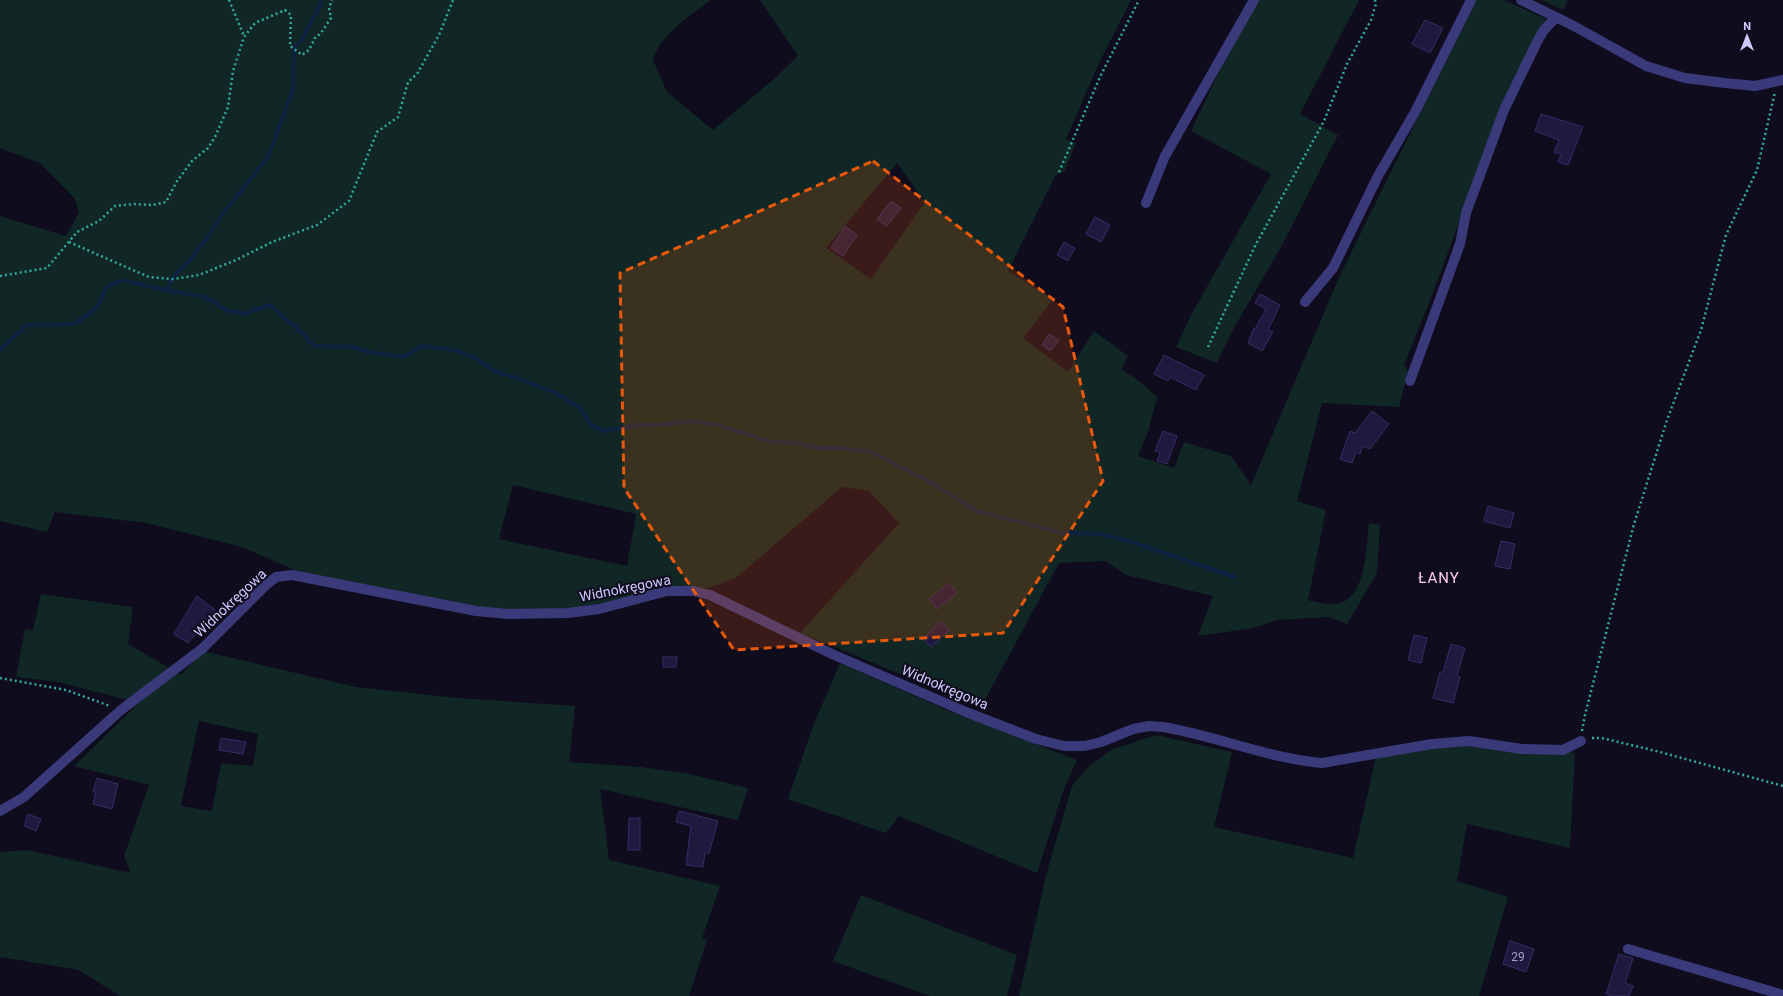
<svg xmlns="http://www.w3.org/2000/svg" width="1783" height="996" viewBox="0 0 1783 996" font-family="Roboto,sans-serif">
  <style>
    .green { fill: #102725; fill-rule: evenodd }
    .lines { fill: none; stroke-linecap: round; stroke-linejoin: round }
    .stream { stroke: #0d2240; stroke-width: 4 }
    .building { fill: #1f193d; stroke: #362c68 }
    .path { stroke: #31aa9f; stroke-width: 2.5; stroke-dasharray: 2 3; stroke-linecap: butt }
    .minor { stroke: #3a397a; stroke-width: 10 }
    .marked { fill: #e8590c; fill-opacity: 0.2; stroke: #e8590c; stroke-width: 3; stroke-dasharray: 8 5; stroke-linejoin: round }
    .labels { text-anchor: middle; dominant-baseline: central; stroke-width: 4; stroke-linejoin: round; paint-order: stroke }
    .number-label { font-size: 12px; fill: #a39ecd }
    .street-label { font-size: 14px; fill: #cfcafd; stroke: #0f0c1d }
    .neighbourhood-label { font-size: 15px; letter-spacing: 1px; fill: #fdcced; stroke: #0f0c1d }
  </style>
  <rect width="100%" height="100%" fill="#0f0c1d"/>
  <!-- green -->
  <path class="green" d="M0 0H711C690 16 661 33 653 60L667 92 713 130 774 79 798 56 760 0H1131L1100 61 1066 139 1076 143 1064 172 1056 175 1008 271 1053 299 1023 338 1068 372 1094 331 1128 356 1121 369 1139 381 1157 397 1148 432 1138 456 1174 468 1184 442 1231 456 1251 485 1340 275 1476 0H1504L1546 19C1500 96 1474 183 1443 266 1431 299 1417 332 1404 365L1408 371 1399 407 1322 403 1297 501 1326 510 1308 600C1317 602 1326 605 1335 604 1367 601 1366 547 1369 523L1380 525 1377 573 1347 624 1328 617 1277 620 1254 628 1198 636 1213 596 1126 575 1106 561 1059 563 981 707 800 633 899 523 869 491 842 487 736 578 699 591 636 595 579 608 538 612 485 608 311 577 242 547 146 523 55 512 47 532 0 521V216L66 236 79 212 75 199 40 163 0 148ZM897 163 925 202 871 279 826 248ZM513 485 636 514 627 566 499 539Z
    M1259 0H1359L1300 114 1338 135 1281 247 1231 333 1217 363 1176 347 1191 315 1271 174 1191 131 1222 66Z
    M1542 0H1568L1563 10Z
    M41 594 133 607 128 644 181 675 202 651 356 687 457 698 575 706 569 762 641 767 689 774 748 788 738 820 600 789 609 860 720 886 702 938 707 940 689 996H120L79 970 0 957V852L27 850 131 873 124 856 149 785 74 766 139 703 58 682 16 677 25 629 33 630ZM199 721 258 734 253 766 221 763 212 811 181 806Z
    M840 663 947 710 1077 760 1065 786 1037 873 899 816 886 833 788 799 813 726Z
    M1156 735 1232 752 1214 827 1353 858 1376 757 1468 744 1575 753 1570 848 1467 824 1457 881 1508 897 1479 996H1019L1046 875 1072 786 1087 768 1111 750Z
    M861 895 1017 955 1007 996H930L833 961Z"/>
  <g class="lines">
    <!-- stream -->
    <path class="stream" d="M166 290 205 297 226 310 243 314 270 305 302 333 314 346 352 347 369 352 404 357 422 346 454 350 479 360 494 371 520 379 558 394 579 407 590 424 604 431 638 425H659L691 421 718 425 772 442 795 443 817 448H839L872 452 930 482 976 511 1062 533 1101 534 1132 542 1235 577
      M0 350 27 325H56L76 323 97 308 106 288 121 280 166 290 176 274 188 262 206 240 221 216 268 157 293 89 294 48 303 38 320 5 321 0"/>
  </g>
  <!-- building -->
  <path class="building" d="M1425 20 1443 28 1430 53 1412 44Z
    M1541 114 1583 127 1568 165 1558 162 1561 154 1554 152 1559 140 1535 131Z
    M891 201 901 208 887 226 877 219Z
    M1095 217 1110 225 1101 242 1086 234Z
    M845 226 857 235 843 256 831 248Z
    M1064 242 1075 248 1068 261 1057 255Z
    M1260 294 1280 305 1268 330 1273 332 1262 351 1248 343 1254 328 1255 329 1266 309 1255 303Z
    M1049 334 1059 341 1050 351 1042 345Z
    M1164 355 1204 375 1196 390 1170 377 1168 381 1154 374Z
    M1372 411 1389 424 1370 449 1363 446 1360 454 1356 452 1352 463 1340 459 1350 431 1355 433Z
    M1163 431 1177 436 1167 464 1157 461 1160 453 1155 451Z
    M1488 506 1514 513 1510 528 1484 521Z
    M1501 541 1515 544 1510 569 1495 566Z
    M949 583 957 593 937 609 929 599Z
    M197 596 215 610 188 643 174 634Z
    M941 621 949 630 931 647 923 639Z
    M1414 635 1427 638 1421 663 1408 660Z
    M1451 644 1465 648 1457 676 1460 677 1453 703 1433 698 1440 672H1443Z
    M663 657H677L676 667H663Z
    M221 738 246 742 243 754 219 750Z
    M97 778 118 784 112 809 93 804 96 792H93Z
    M679 811 718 821 709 853H705L703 867 686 865 691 826 676 822Z
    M28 814 41 819 36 831 24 826Z
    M629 818H640V850H628Z
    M1510 941 1534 949 1526 972 1503 964Z
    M1619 954 1633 958 1625 983 1633 986 1629 996H1612L1606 994Z"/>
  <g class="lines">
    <!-- path -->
    <path class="path" d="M229 0 244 36
      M1059 172 1100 77 1139 0
      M69 242 149 277 173 279 199 275 236 260 272 242 317 225 349 201 377 132 398 117 408 82 417 74 439 35 453 0
      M0 276 47 268 77 232 99 221 115 206 133 204 153 205 166 202 177 181 192 161 208 148 215 137 228 107 233 71 244 37 255 23 285 10 291 15 290 46 302 55 309 50 315 38 321 33 331 18 329 8 332 0
      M1208 347 1255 246 1324 121 1347 64 1371 20 1376 4 1375 0
      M0 678 66 690 110 706
      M1582 731 1585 715 1634 524 1667 420 1701 330 1726 235 1757 170 1775 92
      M1592 738H1602L1660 752 1783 786"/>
    <!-- minor -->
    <path class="minor" d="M1521 0 1574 26 1646 66 1685 78 1725 83 1755 86 1783 80
      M1146 203 1165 156 1254 0
      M1305 302 1333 268 1378 176 1415 112 1471 0
      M1410 381 1460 244 1466 213 1504 110 1537 42 1544 30 1556 17
      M0 811 24 797 121 710 203 648 265 586 276 577 292 575 476 611 508 614 568 613 599 609 667 591H693L710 595 832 654 966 712 1036 739 1064 746H1085L1101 742 1133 729 1149 726 1163 727C1216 736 1268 758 1322 763L1432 744 1469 741 1522 749 1563 750 1581 741
      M1628 949 1780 994"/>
  </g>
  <!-- marked area -->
  <path class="marked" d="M873 161 1063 307 1103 481 1003 633 734 650 624 488 620 273Z"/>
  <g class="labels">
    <!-- number labels -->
    <g class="number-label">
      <text x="1518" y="957">29</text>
    </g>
    <!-- street labels -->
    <g class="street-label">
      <text transform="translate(625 588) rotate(-11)">Widnokręgowa</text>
      <text transform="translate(230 603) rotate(-43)">Widnokręgowa</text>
      <text transform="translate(945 687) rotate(23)">Widnokręgowa</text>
    </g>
    <!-- neighbourhood labels -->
    <g class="neighbourhood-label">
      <text x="1439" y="578">ŁANY</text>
    </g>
  </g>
  <!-- north arrow -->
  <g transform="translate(1747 36)" stroke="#0f0c1d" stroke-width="3" paint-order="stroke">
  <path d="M0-3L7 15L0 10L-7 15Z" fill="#cfcafd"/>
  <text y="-6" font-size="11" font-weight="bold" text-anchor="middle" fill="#cfcafd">N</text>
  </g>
</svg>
